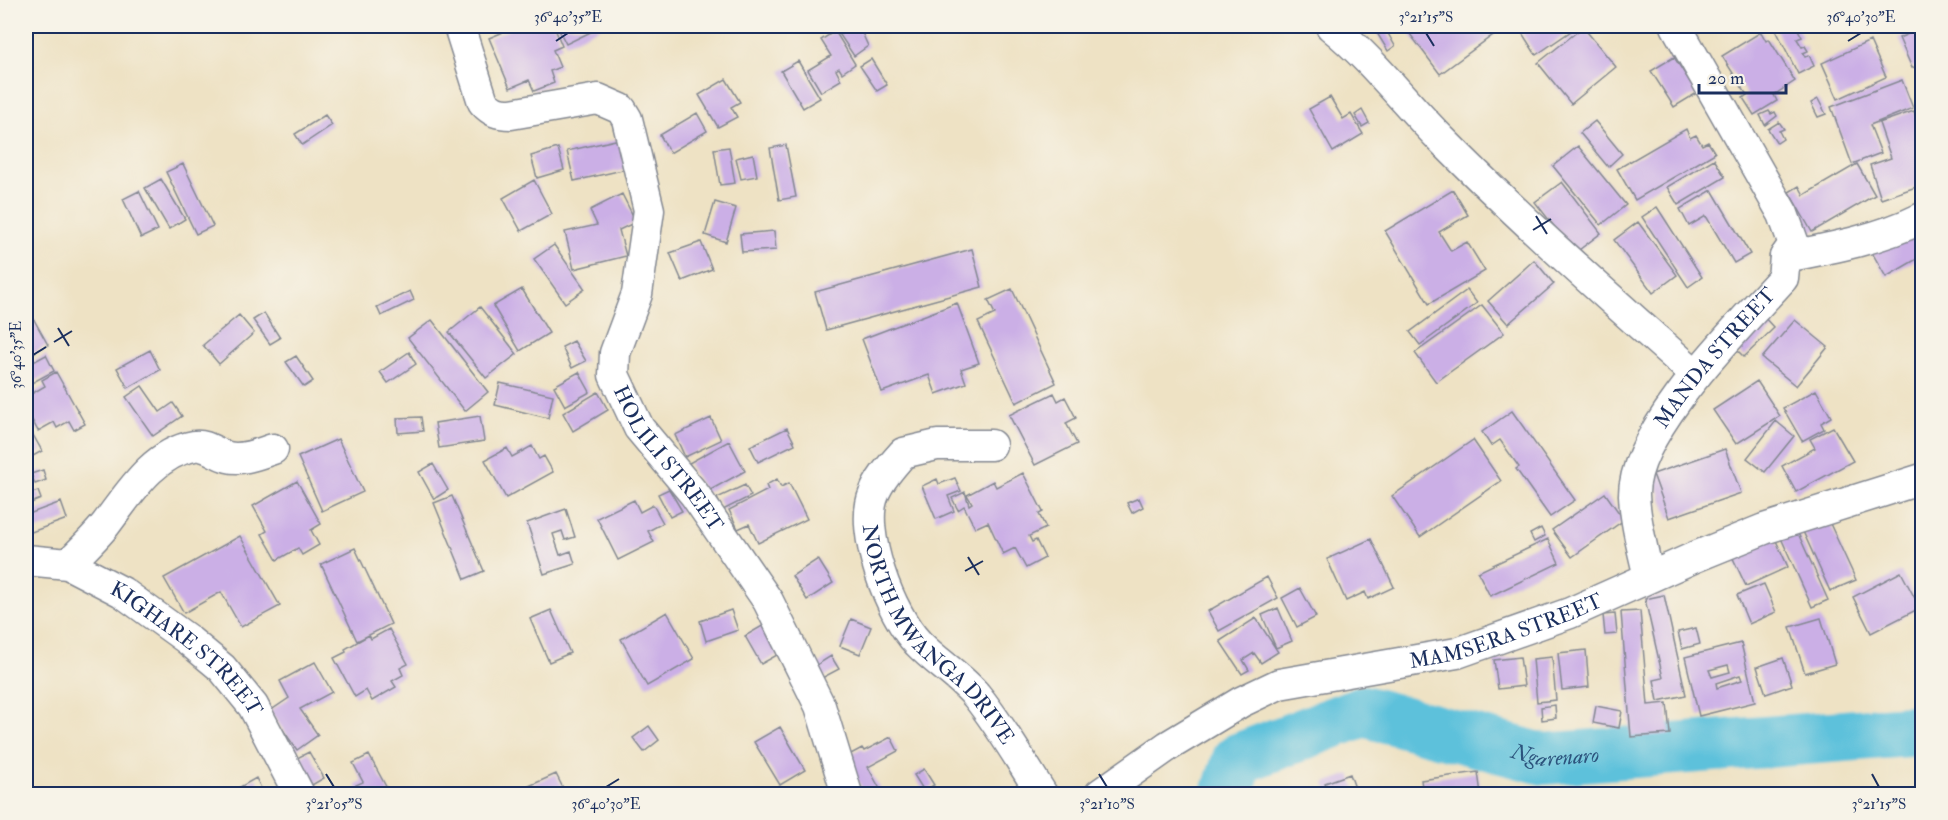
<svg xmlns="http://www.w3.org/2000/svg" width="1948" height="820" viewBox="0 0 1948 820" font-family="'IM FELL Double Pica',serif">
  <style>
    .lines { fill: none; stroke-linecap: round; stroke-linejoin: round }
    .river { stroke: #5dc1db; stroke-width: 52 }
    .building { fill: #cbafe6; fill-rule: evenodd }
    .street-casing { stroke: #848891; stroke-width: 33 }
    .street { stroke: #fff; stroke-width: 30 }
    .ticks { fill: none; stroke: #1b2f5e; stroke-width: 2 }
    .labels { text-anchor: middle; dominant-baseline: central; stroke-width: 4.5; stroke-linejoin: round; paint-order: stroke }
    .street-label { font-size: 21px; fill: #1b2f5e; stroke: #f7f3e8 }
    .water-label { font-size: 22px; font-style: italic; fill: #2c547d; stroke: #f7f3e8 }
    .neatline { fill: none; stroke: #1b2f5e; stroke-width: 2 }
    .ticks-label { font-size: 15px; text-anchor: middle; fill: #1b2f5e }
  </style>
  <rect width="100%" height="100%" fill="#f7f3e8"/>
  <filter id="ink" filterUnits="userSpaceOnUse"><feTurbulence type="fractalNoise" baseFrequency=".0167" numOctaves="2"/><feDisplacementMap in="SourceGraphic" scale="12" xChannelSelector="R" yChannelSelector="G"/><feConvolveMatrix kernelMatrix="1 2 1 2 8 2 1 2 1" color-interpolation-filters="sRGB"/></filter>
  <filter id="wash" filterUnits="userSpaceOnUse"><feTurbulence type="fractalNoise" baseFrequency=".008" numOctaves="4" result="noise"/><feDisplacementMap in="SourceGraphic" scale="24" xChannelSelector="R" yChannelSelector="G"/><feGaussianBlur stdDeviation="1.35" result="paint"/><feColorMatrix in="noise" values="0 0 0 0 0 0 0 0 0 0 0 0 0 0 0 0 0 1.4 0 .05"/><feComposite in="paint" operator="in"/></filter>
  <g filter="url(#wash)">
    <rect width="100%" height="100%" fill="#eee2c4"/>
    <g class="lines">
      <!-- river -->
      <path class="river" id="s1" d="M1227 794 1238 759 1363 711 1543 759 1922 730"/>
    </g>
    <g id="blocks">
      <!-- building -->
      <path class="building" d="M518 26H554L562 46 553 50 560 67 550 71 554 83 534 91 529 80 510 88 489 38Z
        M557 26H603L566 44Z
        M834 26H859L868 46 854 56Z
        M1404 26H1492L1497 32 1440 74Z
        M1533 26H1567L1571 31 1536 55 1522 33Z
        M1774 26H1796L1802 37 1797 39 1802 47 1805 46 1808 51 1803 53 1805 57 1809 55 1814 66 1798 74Z
        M1897 26H1922L1901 34Z
        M1583 27 1616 67 1571 104 1538 63Z
        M1385 28 1395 46 1388 51 1377 33Z
        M1922 28V64L1912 68 1899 38Z
        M835 31 855 64 842 73 839 68 836 70 841 80 821 92 808 70 831 56 821 40Z
        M1761 32 1766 41 1769 39 1795 81 1774 95 1777 101 1754 115 1743 98 1747 95 1722 56Z
        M1870 41 1886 77 1838 99 1822 63Z
        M1674 57 1697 93 1674 107 1651 71Z
        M871 59 887 85 877 91 860 66Z
        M798 61 820 98 803 108 781 71Z
        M726 79 740 102 731 107 737 117 718 127 699 95Z
        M1902 80 1913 108 1870 125 1881 153 1852 164 1831 107Z
        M1330 97 1343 119 1351 114 1363 134 1333 152 1309 109Z
        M1818 99 1826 114 1818 117 1811 103Z
        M1362 110 1369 123 1362 127 1355 115Z
        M1769 111 1771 114 1775 112 1777 116 1765 125 1760 115Z
        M1914 111 1920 129H1922V185L1881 199 1870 165 1891 158 1879 123Z
        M697 113 707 131 670 153 660 135Z
        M325 115 332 125 302 145 295 134Z
        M1595 121 1622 154 1608 167 1580 133Z
        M1779 122 1784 129 1779 131 1783 139 1777 143 1768 129Z
        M1686 129 1690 138 1696 135 1702 145 1708 142 1715 153 1635 200 1617 169Z
        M620 139 627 169 574 181 567 151Z
        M786 145 796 197 779 200 770 148Z
        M1578 146 1626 205 1601 225 1553 166Z
        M729 147 735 183 720 185 714 149Z
        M558 148 564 170 537 178 531 156Z
        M753 154 757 176 741 179 736 158Z
        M1714 159 1725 177 1678 205 1667 187Z
        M183 164 213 226 196 234 166 172Z
        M1857 164 1875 195 1812 232 1789 192 1799 186 1804 195Z
        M161 179 185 219 169 229 145 188Z
        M534 180 552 214 521 231 503 198Z
        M1562 182 1601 233 1575 253 1535 202Z
        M1453 190 1468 215 1439 232 1451 251 1467 242 1485 271 1429 304 1385 231Z
        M1712 190 1750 254 1734 263 1706 216 1689 226 1680 209Z
        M139 191 158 230 141 238 123 199Z
        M622 194 636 222 619 230 626 256 574 269 565 232 597 225 590 210Z
        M715 202 736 208 726 242 705 235Z
        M1657 207 1702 277 1688 287 1642 217Z
        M1922 219V256L1886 277 1870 249Z
        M1638 222 1677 275 1653 293 1614 240Z
        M774 231 776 250 742 252 740 234Z
        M701 242 712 269 682 281 670 253Z
        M554 245 585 289 565 303 534 259Z
        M972 249 982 287 826 330 815 292Z
        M1534 260 1554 284 1508 324 1488 301Z
        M522 289 549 333 520 351 493 306Z
        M1012 289 1056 383 1016 403 978 322 995 314 988 300Z
        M1467 290 1477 303 1420 345 1410 332Z
        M410 291 414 300 381 316 377 307Z
        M957 303 979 363 961 369 966 383 936 394 929 375 882 392 862 339Z
        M1482 305 1504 333 1436 382 1415 353Z
        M480 307 517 354 486 378 449 332Z
        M28 309 48 345 26 357V311Z
        M264 313 280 338 270 344 253 320Z
        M239 315 254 333 219 364 203 345Z
        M1762 315 1774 328 1744 357 1727 340Z
        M432 320 488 392 465 411 408 338Z
        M1795 320 1828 347 1796 386 1762 358Z
        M574 341 586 361 572 368 562 347Z
        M150 350 160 370 128 388 117 368Z
        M409 352 416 364 388 383 380 372Z
        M46 355 54 371 26 386V366Z
        M296 356 313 381 304 387 286 362Z
        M56 372 85 424 74 430 69 421 57 428 54 422 38 431 26 409V397L45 386 42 380Z
        M579 372 590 392 565 406 554 386Z
        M1757 381 1780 416 1736 444 1713 410Z
        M500 383 553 395 548 418 495 405Z
        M142 386 160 412 173 403 182 416 153 436 126 397Z
        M1816 390 1831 417 1821 423 1824 429 1802 441 1783 408Z
        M598 392 608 410 573 431 563 413Z
        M1054 393 1058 401 1065 397 1076 418 1066 423 1077 444 1035 465 1009 415Z
        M1512 411 1575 500 1550 517 1516 469 1519 467 1500 440 1491 446 1482 432Z
        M480 416 484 441 439 448 435 423Z
        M421 417 423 431 398 433 397 418Z
        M711 418 721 440 685 457 675 435Z
        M1776 421 1794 436 1765 472 1747 458Z
        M1833 427 1853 461 1796 492 1782 466 1815 448 1810 439Z
        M787 428 795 444 758 462 750 446Z
        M32 433 42 451 26 460V436Z
        M338 439 363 492 322 511 298 457Z
        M1473 440 1501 481 1420 537 1392 496Z
        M729 441 745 471 705 493 689 463Z
        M532 446 539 459 544 456 553 472 506 498 485 460 507 448 512 457Z
        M1725 449 1741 493 1669 518 1653 474Z
        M433 464 448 490 434 499 419 472Z
        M43 470 46 480 35 484 31 474Z
        M1023 473 1043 512 1039 514 1046 528 1029 536 1032 542 1036 540 1045 558 1026 568 1015 548 1003 554 988 522 975 528 964 506 958 510 952 498 965 492 969 505 972 503 967 495 993 481 996 487Z
        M955 478 961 491 948 496 954 511 936 519 922 486 937 479 939 484Z
        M777 479 781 487 789 483 807 519 758 543 749 524 738 529 729 510 768 490 766 485Z
        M297 481 321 524 311 530 319 545 302 555 298 548 277 560 262 534 267 531 253 506Z
        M745 485 751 496 723 510 717 498Z
        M669 489 682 511 670 517 658 494Z
        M38 491 41 499 26 505V495Z
        M1605 493 1624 520 1572 557 1552 530Z
        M452 496 484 571 465 579 434 503Z
        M1139 498 1143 507 1132 513 1127 503Z
        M634 500 640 512 653 505 663 523 648 531 654 542 618 560 597 518Z
        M61 502 67 519 26 534V515Z
        M566 509 575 537 565 540 562 531 553 534 560 555 571 551 575 564 544 574 527 523Z
        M1826 515 1856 580 1830 591 1801 527Z
        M1541 528 1545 536 1534 542 1530 534Z
        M1797 531 1828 600 1812 607 1781 538Z
        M1773 534 1788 567 1746 586 1731 554Z
        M240 536 280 606 241 627 221 592 184 613 164 578Z
        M1371 539 1394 587 1368 599 1365 592 1346 601 1327 559Z
        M1548 539 1559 563 1490 596 1478 572Z
        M355 548 391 624 357 641 321 564Z
        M818 559 833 583 807 600 792 576Z
        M1901 572 1920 608 1871 633 1853 597Z
        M1267 577 1278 598 1219 631 1208 611Z
        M1764 584 1776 612 1749 624 1737 595Z
        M1300 588 1316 617 1297 627 1282 598Z
        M1664 595 1686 695 1658 701 1654 680 1663 678 1645 599Z
        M1278 608 1292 641 1276 648 1262 615Z
        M551 610 570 653 549 662 530 619Z
        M731 610 738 630 706 641 700 621Z
        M1640 611 1648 705 1667 703 1670 734 1631 737 1621 612Z
        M667 612 694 659 647 686 621 639Z
        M1615 614 1617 634 1605 635 1603 615Z
        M1256 618 1278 652 1261 663 1254 653 1243 660 1249 670 1242 674 1220 641Z
        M1821 618 1835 664 1805 673 1790 627Z
        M851 619 871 627 860 654 840 646Z
        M764 625 779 654 761 664 745 636Z
        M1696 628 1700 644 1682 649 1678 632Z
        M389 629 408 664 400 668 403 675 392 681 396 687 372 701 366 690 355 697 334 658 346 652 345 649 369 635 371 639Z
        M1741 643 1755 702 1699 716 1685 657ZM1728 665 1730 672 1712 677 1709 670ZM1740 675 1742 680 1717 688 1716 683Z
        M1586 650 1589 687 1562 690 1558 653Z
        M831 656 839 669 822 678 815 666Z
        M1520 657 1524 686 1498 689 1494 660Z
        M1552 657 1556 700 1537 702 1533 659Z
        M1783 658 1792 685 1766 694 1757 667Z
        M315 662 332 692 300 709 318 735 297 750 270 711 289 698 280 681Z
        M1555 705 1556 718 1542 720 1541 707Z
        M1596 706 1622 711 1619 728 1593 723Z
        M649 726 659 740 644 752 633 738Z
        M780 727 805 770 780 785 754 742Z
        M891 737 898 751 868 767 880 789 865 794 845 757 862 748 864 751Z
        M309 752 324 778 312 785 297 758Z
        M369 755 390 794H361L356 785 363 782 353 763Z
        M924 769 934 785 924 791 914 775Z
        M1478 772 1481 794H1423L1421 780Z
        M556 774 566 794H511Z
        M1350 774 1357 794H1329L1325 783Z
        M256 778 264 794H235L233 791Z"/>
    </g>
  </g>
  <g filter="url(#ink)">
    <use href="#blocks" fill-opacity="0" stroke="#848891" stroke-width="1.5"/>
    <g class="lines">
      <defs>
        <g id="street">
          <path id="s2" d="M459 26 483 102C492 112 498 114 511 114L598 99 621 109 627 119 649 210 637 294 615 353 614 375 639 428 695 495 768 601 820 706 847 794"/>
          <path d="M1331 26C1373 60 1404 102 1442 140 1523 222 1610 298 1696 375"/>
          <path d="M1785 257C1832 248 1880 239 1922 218"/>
          <path id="s3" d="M991 445H937L903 453C893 465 880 478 874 494 858 530 891 616 918 643 936 662 959 675 976 695 1001 726 1021 761 1042 794"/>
          <path id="s4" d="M26 560 68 564 122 592 187 639 222 668 253 706 299 794"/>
          <path d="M68 564C81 551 95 538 106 524 129 494 153 453 194 446 207 444 216 454 228 457 243 461 260 453 273 449"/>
          <path id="s5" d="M1649 577C1643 551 1635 522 1634 495 1633 430 1740 326 1783 278L1785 257 1794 244 1783 214 1676 26"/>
          <path id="s6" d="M1100 794 1168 746 1241 702 1279 684 1457 653 1570 613 1695 557 1764 529 1922 479"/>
        </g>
      </defs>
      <!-- street casing -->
      <use href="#street" class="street-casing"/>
      <!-- street -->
      <use href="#street" class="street"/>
    </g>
  </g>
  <!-- ticks -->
  <path class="ticks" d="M1426 33 1434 46M556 41 568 33M1848 41 1861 33M1536 216 1547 234M1533 230 1551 219M58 328 69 346M54 342 72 331M33 355 46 347M968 557 979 575M965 571 983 561M326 774 334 787M1099 774 1107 787M1872 774 1879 787M606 787 619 779"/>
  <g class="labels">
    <!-- street labels -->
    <g class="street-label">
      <text stroke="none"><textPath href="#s5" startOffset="246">MANDA STREET</textPath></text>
      <text stroke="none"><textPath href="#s2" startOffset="600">HOLILI STREET</textPath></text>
      <text stroke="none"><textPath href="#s6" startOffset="444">MAMSERA STREET</textPath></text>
      <text stroke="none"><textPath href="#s3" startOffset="303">NORTH MWANGA DRIVE</textPath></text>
      <text stroke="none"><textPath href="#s4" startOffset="189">KIGHARE STREET</textPath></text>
    </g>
    <!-- water labels -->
    <g class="water-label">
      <text stroke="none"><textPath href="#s1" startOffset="369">Ngarenaro</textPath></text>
    </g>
  </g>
  <!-- margin -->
  <rect width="1948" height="820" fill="none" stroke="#f7f3e8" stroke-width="66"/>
  <!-- scale -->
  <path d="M1699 84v9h87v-9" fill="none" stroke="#1b2f5e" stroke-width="3"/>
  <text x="1708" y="84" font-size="18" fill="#1b2f5e" stroke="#f7f3e8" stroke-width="4.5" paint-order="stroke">20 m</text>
  <rect x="33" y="33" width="1882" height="754" class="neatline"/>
  <g class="ticks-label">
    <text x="568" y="22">36°40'35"E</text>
    <text x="1426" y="22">3°21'15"S</text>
    <text x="1861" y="22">36°40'30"E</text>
    <text transform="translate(16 355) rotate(-90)" y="5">36°40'35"E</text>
    <text x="334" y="809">3°21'05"S</text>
    <text x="606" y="809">36°40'30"E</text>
    <text x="1107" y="809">3°21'10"S</text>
    <text x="1879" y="809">3°21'15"S</text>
  </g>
</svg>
